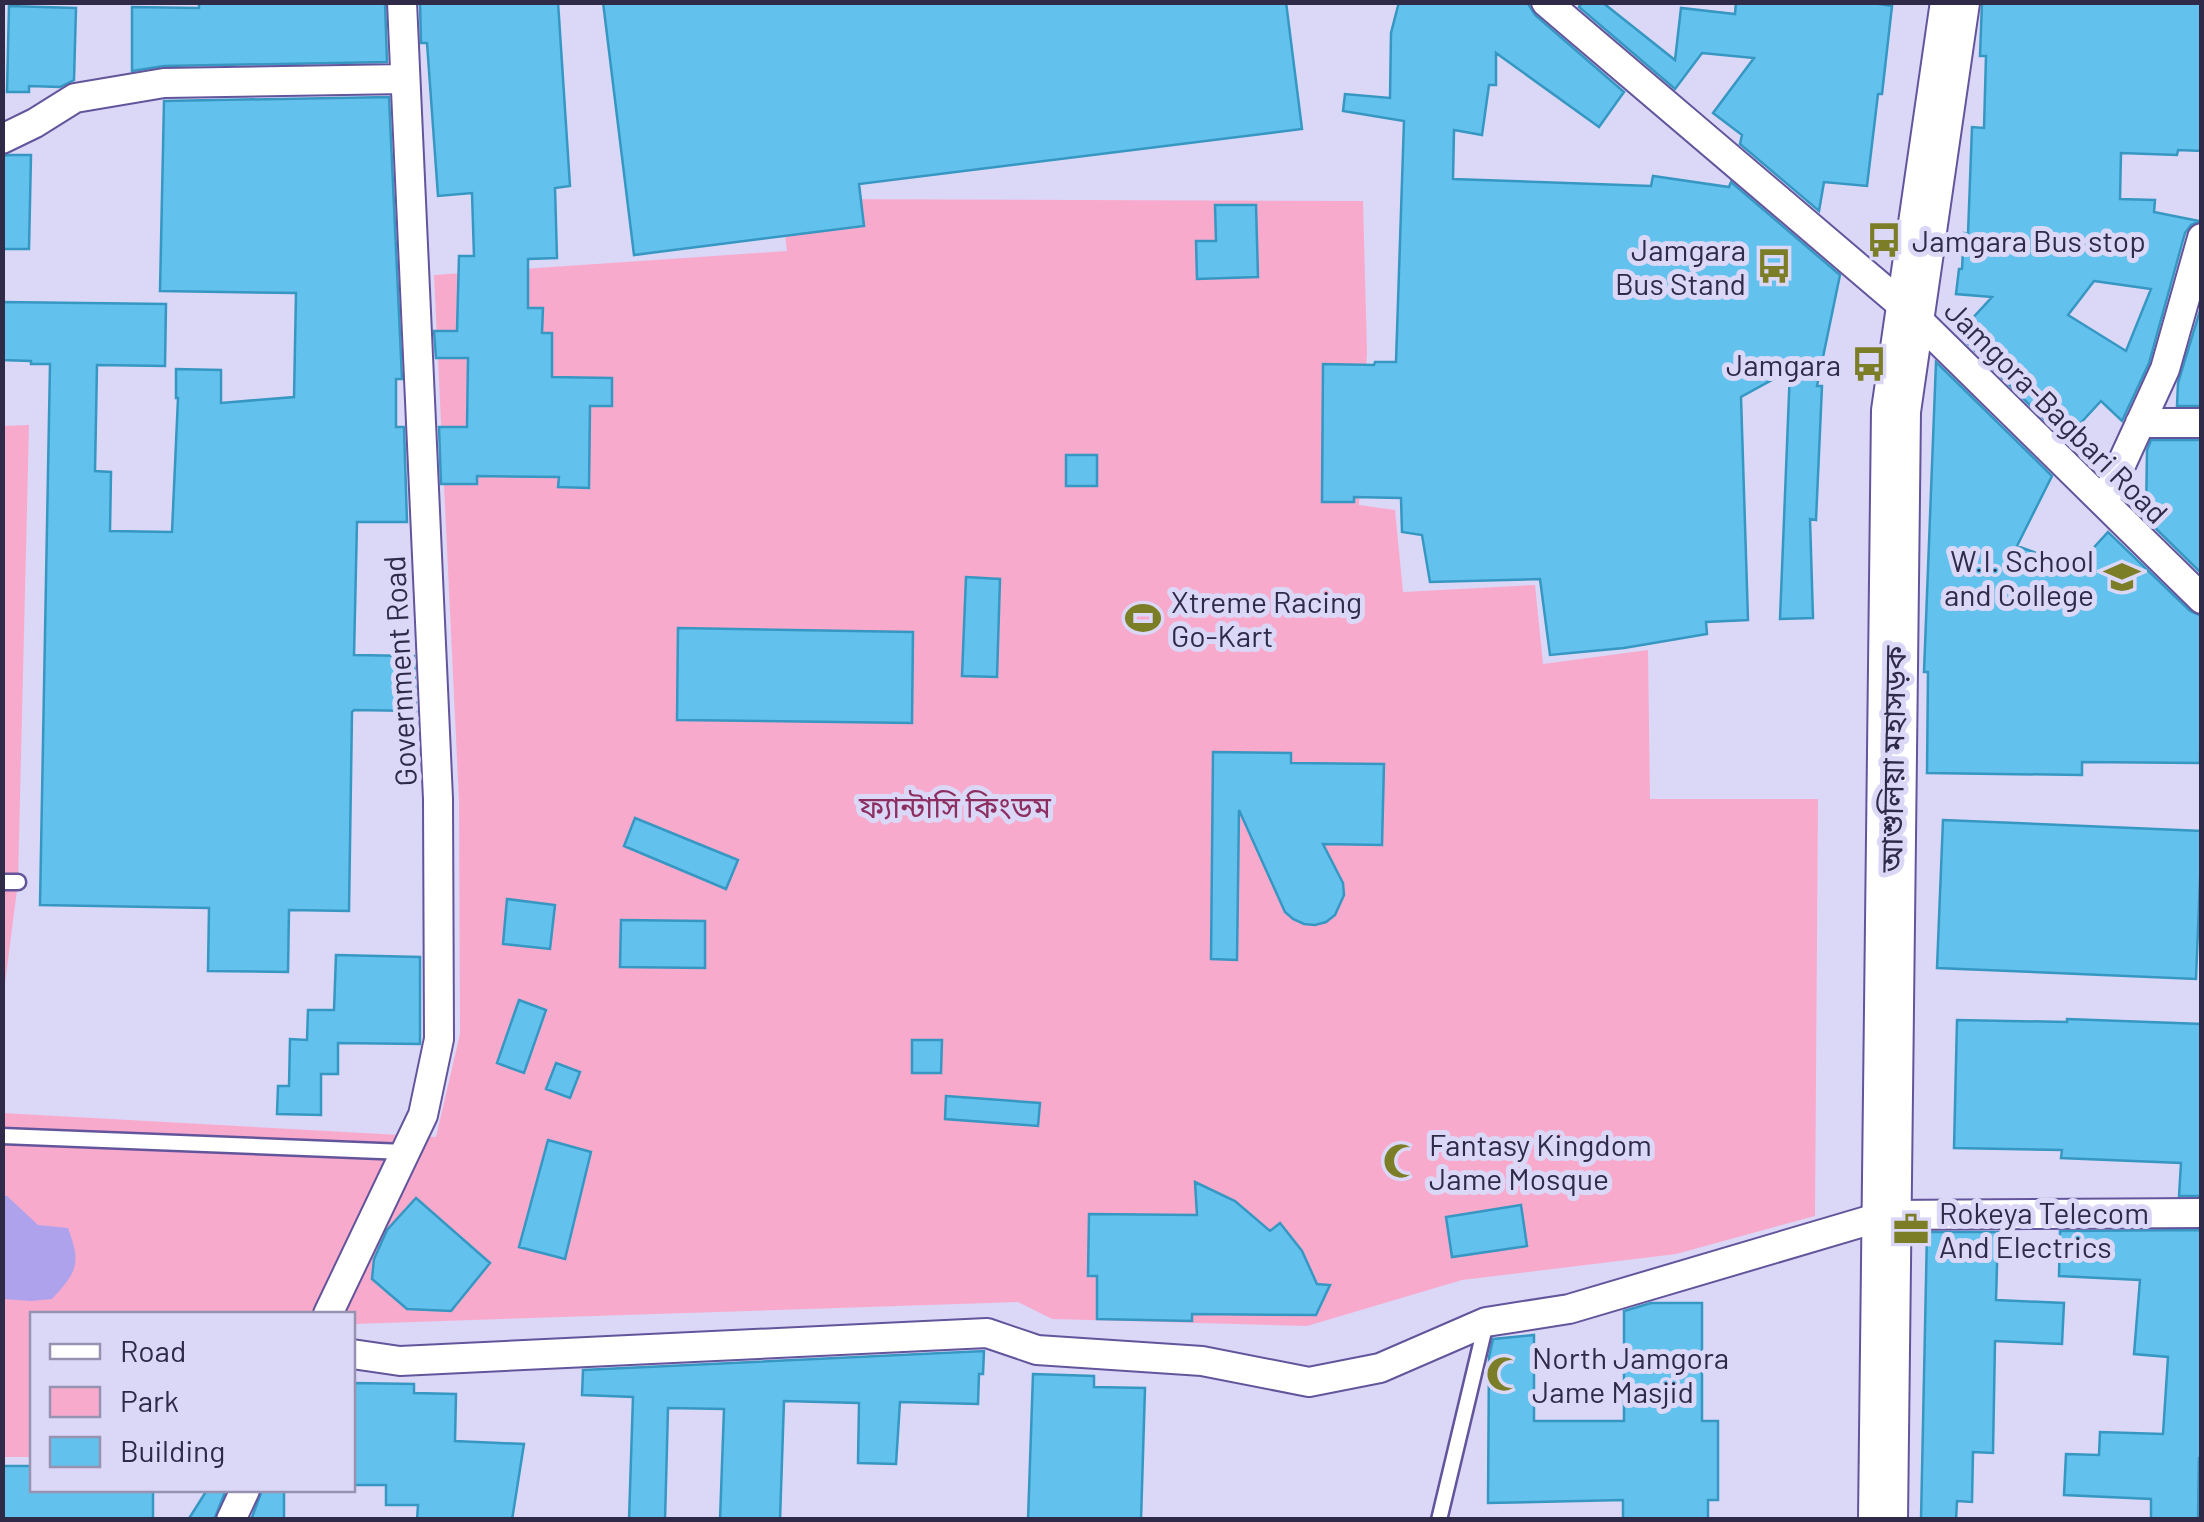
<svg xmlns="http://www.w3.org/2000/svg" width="2204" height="1522" viewBox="0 0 2204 1522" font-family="Barlow,'Noto Sans Bengali',sans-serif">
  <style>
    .green { fill: #f8aacd }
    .water { fill: #aea2ec }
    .building { fill: #63c1ed; stroke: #3697c2; stroke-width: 2.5; fill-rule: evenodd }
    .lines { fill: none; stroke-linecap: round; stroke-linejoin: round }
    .service-casing { stroke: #63559b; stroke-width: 19 }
    .minor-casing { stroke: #63559b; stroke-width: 32 }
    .trunk-casing { stroke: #63559b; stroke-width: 52 }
    .service { stroke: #fff; stroke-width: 14 }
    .minor { stroke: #fff; stroke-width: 28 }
    .trunk { stroke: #fff; stroke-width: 48 }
    .labels { text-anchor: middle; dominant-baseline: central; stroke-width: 10; stroke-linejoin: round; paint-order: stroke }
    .poi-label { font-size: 30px; fill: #302a49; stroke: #dbd7f7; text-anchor: start }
    .street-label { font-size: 30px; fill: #302a49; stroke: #dbd7f7 }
    .park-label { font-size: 30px; fill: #8c2e60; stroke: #dbd7f7 }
  </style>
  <rect width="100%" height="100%" fill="#dbd7f7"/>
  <!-- green -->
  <path class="green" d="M781 199 1363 201 1367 352 1359 505 1395 510 1403 592 1535 585 1543 664 1648 650 1650 799H1818L1815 1216 1676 1254 1462 1280 1307 1326 1052 1319 1018 1302 353 1324 352 1314H32V1457H3L2 1113 436 1137 460 1034 459 801 434 275 787 251Z
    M29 425 18 882 3 999 2 426Z"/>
  <!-- water -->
  <path class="water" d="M3 1196H7L38 1225 68 1228C81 1263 78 1271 52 1299L31 1301 3 1299Z"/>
  <!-- building -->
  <path class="building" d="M199 2H385L387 62 164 66 132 71V7L199 8Z
    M420 2H558L570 186 555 188 557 258 528 259V308H543L542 333H552V377L612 378V406H590L589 488 558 487 559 477 477 476V484H441L439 427H467L468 358H436L434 331H457L459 256H474L472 193 438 196 427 43H421Z
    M603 2H1286L1302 129 859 184 864 226 634 255Z
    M1399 2H1527L1535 15 1624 92 1599 127 1496 53V85H1489L1482 135 1454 130 1453 179 1651 186 1653 176 1729 187 1731 182 1840 275 1817 386H1822L1816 520 1810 519 1813 618 1780 619 1790 370 1741 397 1748 620 1706 622 1707 634 1624 648 1550 655 1540 579 1430 582 1422 535 1402 532 1401 498 1354 497V502H1322L1323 364 1374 365 1375 362H1396L1404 121 1343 111 1345 94 1390 98 1391 33Z
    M1582 2H1602L1675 60 1681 8 1735 14 1736 2H1866L1892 6 1882 94H1878L1867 186 1824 182 1819 211 1740 144 1742 135 1713 113 1754 58 1702 53 1675 89 1579 7Z
    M1982 2H2202V151L2178 150 2177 155 2121 153 2120 199 2155 200 2154 212 2199 221 2191 225 2185 233 2149 363 2122 421 2101 401 2065 440 1958 334 1992 297 1956 294 1959 269H1962L1964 233 1968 234 1972 127 1984 128 1986 56H1980ZM2094 281 2151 289 2126 351 2068 315Z
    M9 6 76 8 74 80 60 87 29 86V92H7Z
    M389 97 402 379H396V427H404L407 522H357L354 655 414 656 416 711 354 710 352 712 349 911 289 910 288 972 208 971 209 908 40 905 50 364H31V361L2 360V302L166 304 165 366 97 365 95 471 111 472 110 531 172 532 178 398H176V369L221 370V403L294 397 296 293 160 291 164 101Z
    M9 155H31L29 249H2V156Z
    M1215 205H1256L1258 277 1197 279 1196 241H1216Z
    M2202 304V406H2177L2178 383Z
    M1936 362 2052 476 2017 546 2076 567 2108 532 2190 611 2202 616 2200 763 2082 762V775L1927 773 1928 672H1924Z
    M2151 440H2202V574L2146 519 2147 450Z
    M1066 455H1097V486H1066Z
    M966 577 1000 579 997 677 962 676Z
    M678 628 913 632 912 723 677 720Z
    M1213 752 1291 753V763L1384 764 1382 845 1323 844 1343 883 1344 895 1335 915 1326 922 1315 925 1304 924 1293 919 1285 912 1239 810 1237 960 1211 959Z
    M635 818 738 860 726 889 624 846Z
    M1943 820 2202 831 2196 979 1937 968Z
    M507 899 555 905 550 949 503 944Z
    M621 920 705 921V968L620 967Z
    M336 955 420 957V1044L338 1043V1074H321V1115L277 1114 278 1086H289L290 1039 307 1040 308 1010H334Z
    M519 1000 546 1010 524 1073 497 1063Z
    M2067 1019 2202 1024V1196H2179L2181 1163 2061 1158 2062 1150 1954 1148 1957 1020 2067 1022Z
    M912 1040H942L941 1073H912Z
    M556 1063 580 1072 570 1098 546 1089Z
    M946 1096 1040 1103 1038 1126 945 1119Z
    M548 1140 591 1152 565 1259 519 1247Z
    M1195 1182 1235 1201 1270 1231 1280 1223 1302 1251 1317 1284 1330 1285 1316 1315 1192 1314V1321L1097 1319V1276H1088L1089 1214 1197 1215Z
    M416 1198 490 1263 451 1311 407 1309 372 1279 374 1259 387 1230Z
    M1521 1205 1527 1246 1452 1257 1446 1217Z
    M2202 1230V1458H2199L2198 1520H2151V1499L2064 1495 2066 1454 2099 1455 2100 1432 2163 1434 2168 1357 2134 1354 2140 1280 2059 1276 2060 1231Z
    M1927 1232H1998L1996 1300 2064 1303 2062 1344 1995 1341 1993 1453 1973 1452 1972 1502 1957 1501 1956 1520H1921Z
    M1651 1303H1702V1421H1718V1500H1708V1520H1623V1500L1488 1503 1489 1357 1493 1339 1534 1335V1421H1624V1311Z
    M984 1351 983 1374H979L978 1404 900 1402 896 1464 858 1463 859 1403 784 1401 780 1520H720L724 1409 668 1408 665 1520H629L633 1397 582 1395 583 1370Z
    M1033 1374 1094 1376V1387L1145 1388 1141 1520H1028Z
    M354 1383 414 1384V1393L456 1394 455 1441 524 1444 512 1520H417L418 1505H386V1485H353Z
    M2 1466H32V1490H153V1520H2Z
    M207 1490H226L214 1520H188Z
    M262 1490H284V1520H251Z"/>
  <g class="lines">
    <defs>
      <path id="service" d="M2 882H18
        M2 1136 405 1152
        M1439 1520 1486 1323"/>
      <path id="minor" d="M1546 2 1909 311 2202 599
        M2 139 35 123 75 98 164 83 404 79
        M2140 423H2202
        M2104 502 2165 369 2202 238
        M328 1314 423 1115 439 1039 438 799 402 2
        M352 1354 400 1361 987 1333 1037 1350 1202 1361 1309 1382 1380 1368 1486 1322 1569 1309 1887 1215 2202 1213
        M231 1520 245 1490"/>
      <path id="trunk" d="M1883 1520 1896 411 1955 2"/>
    </defs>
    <!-- service casing -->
    <use href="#service" class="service-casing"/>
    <!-- minor casing -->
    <use href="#minor" class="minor-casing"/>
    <!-- trunk casing -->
    <use href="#trunk" class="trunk-casing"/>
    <!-- service -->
    <use href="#service" class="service"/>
    <!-- minor -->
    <use href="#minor" class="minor"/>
    <!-- trunk -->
    <use href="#trunk" class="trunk"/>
  </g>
  <!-- icons -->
  <defs>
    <symbol id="bus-bare" viewBox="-9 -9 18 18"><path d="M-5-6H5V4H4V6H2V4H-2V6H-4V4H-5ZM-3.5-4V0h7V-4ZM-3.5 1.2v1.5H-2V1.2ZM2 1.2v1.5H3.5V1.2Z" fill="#7c7e27" stroke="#dbd7f7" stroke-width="2.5" paint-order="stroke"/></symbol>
    <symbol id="school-bare" viewBox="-9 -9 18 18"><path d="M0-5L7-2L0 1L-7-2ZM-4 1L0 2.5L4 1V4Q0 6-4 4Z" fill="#7c7e27" stroke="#dbd7f7" stroke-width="2.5" paint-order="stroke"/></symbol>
    <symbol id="stadium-bare" viewBox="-9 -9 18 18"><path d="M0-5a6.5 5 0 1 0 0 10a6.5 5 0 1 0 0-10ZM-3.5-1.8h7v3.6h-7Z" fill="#7c7e27" stroke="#dbd7f7" stroke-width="2.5" paint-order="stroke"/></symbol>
    <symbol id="mosque-bare" viewBox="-9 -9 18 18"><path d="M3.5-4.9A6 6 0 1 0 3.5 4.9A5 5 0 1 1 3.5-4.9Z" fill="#7c7e27" stroke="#dbd7f7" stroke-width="2.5" paint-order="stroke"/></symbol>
    <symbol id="office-bare" viewBox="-9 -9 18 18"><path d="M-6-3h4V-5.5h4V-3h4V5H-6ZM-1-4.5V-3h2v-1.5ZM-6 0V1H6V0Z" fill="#7c7e27" stroke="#dbd7f7" stroke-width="2.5" paint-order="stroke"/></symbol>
  </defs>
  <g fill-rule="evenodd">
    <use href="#bus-bare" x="1859" y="215" width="50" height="50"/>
    <use href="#bus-bare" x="1749" y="241" width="50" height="50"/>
    <use href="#bus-bare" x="1844" y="339" width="50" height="50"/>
    <use href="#school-bare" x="2097" y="552" width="50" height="50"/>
    <use href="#stadium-bare" x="1118" y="593" width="50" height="50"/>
    <use href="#mosque-bare" x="1376" y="1136" width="50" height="50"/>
    <use href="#office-bare" x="1886" y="1204" width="50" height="50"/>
    <use href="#mosque-bare" x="1479" y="1349" width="50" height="50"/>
  </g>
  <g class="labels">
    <!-- poi labels -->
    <g class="poi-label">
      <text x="1912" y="240">Jamgara Bus stop</text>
      <text x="1746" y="249" text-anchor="end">Jamgara<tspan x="1746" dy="34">Bus Stand</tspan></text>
      <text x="1841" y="364" text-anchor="end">Jamgara</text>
      <text x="2094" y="560" text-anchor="end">W.I. School<tspan x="2094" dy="34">and College</tspan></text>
      <text x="1171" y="601">Xtreme Racing<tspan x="1171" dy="34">Go-Kart</tspan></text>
      <text x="1429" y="1144">Fantasy Kingdom<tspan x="1429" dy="34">Jame Mosque</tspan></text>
      <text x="1939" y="1212">Rokeya Telecom<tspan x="1939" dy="34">And Electrics</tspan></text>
      <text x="1532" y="1357">North Jamgora<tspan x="1532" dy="34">Jame Masjid</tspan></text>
    </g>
    <!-- street labels -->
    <g class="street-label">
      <text transform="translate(2057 411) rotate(45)">Jamgora-Bagbari Road</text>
      <text transform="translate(399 671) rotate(-93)">Government Road</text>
      <text transform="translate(1892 759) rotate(-89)">আশুলিয়া মহাসড়ক</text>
    </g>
    <!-- park labels -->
    <g class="park-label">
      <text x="955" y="806">ফ্যান্টাসি কিংডম</text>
    </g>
  </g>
  <!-- border -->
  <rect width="2204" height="1522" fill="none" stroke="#302a49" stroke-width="10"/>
  <!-- legend -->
  <rect x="30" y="1312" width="325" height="180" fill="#dbd7f7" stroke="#9792b1" stroke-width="2.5"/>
  <rect x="50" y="1344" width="50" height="15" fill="#ffffff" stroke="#9792b1" stroke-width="2.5"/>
  <text x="120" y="1362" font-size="30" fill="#302a49">Road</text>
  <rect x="50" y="1387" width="50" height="30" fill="#f8aacd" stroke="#9792b1" stroke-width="2.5"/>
  <text x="120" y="1412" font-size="30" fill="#302a49">Park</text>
  <rect x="50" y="1437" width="50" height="30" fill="#63c1ed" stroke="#9792b1" stroke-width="2.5"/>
  <text x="120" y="1462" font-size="30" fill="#302a49">Building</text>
</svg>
